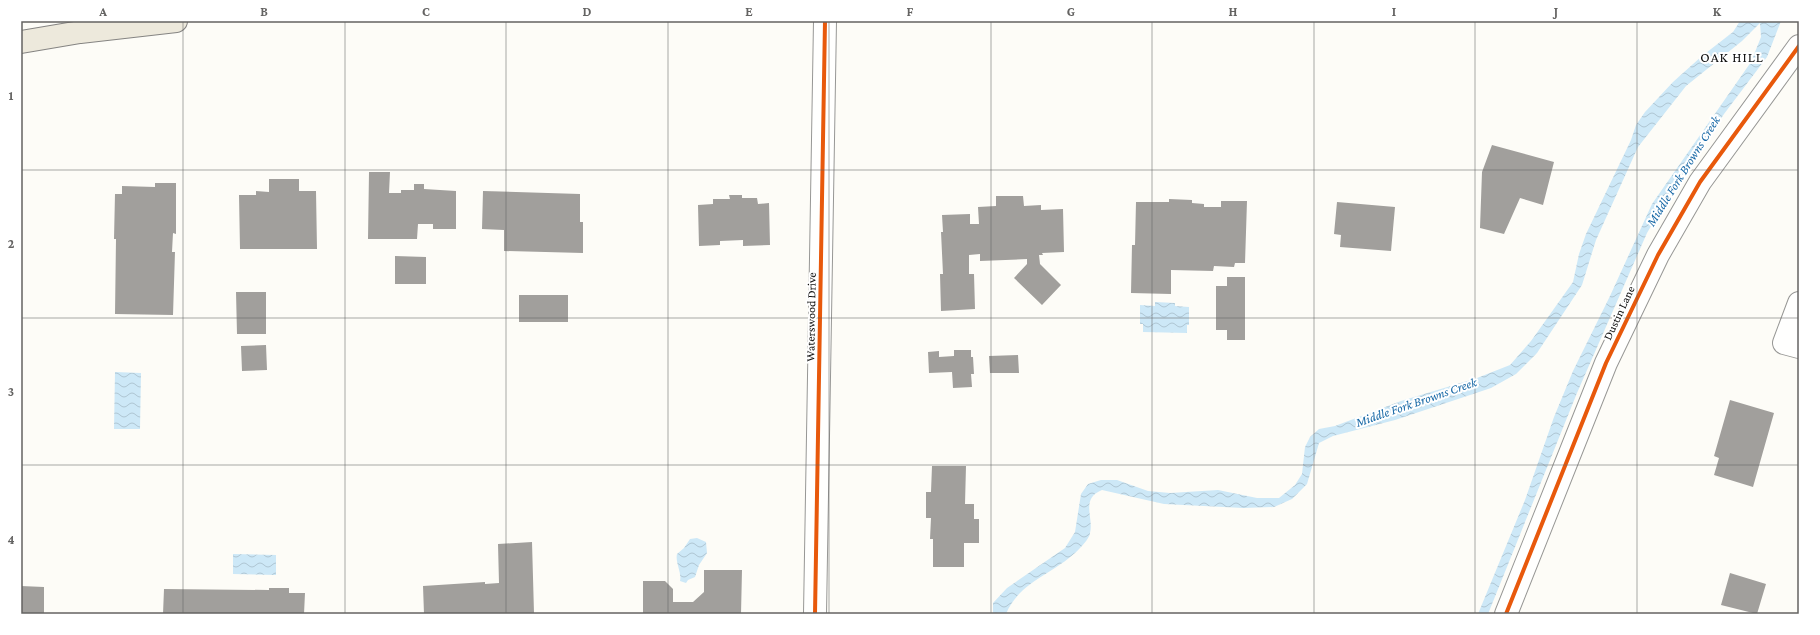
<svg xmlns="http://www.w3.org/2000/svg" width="1820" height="635" viewBox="0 0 1820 635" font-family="'Crimson Pro',serif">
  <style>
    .water { fill: url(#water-waves) }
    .building { fill: #a19f9c }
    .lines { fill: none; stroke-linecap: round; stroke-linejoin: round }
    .minor-casing { stroke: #979795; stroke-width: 24 }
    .major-casing { stroke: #858482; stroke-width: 24 }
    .minor { stroke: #fffffe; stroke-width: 22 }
    .major { stroke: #ede9dc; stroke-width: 22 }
    .cycleway-casing { stroke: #fff; stroke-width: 6 }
    .cycleway { stroke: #e8590c; stroke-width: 4 }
    .grid { fill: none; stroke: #646362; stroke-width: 1; stroke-opacity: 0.55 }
    .labels { text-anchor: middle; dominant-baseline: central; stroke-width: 4; stroke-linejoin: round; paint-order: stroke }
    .street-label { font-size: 12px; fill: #111; stroke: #fff }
    .water-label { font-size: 13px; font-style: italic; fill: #1768a6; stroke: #fff }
    .quarter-label { font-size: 14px; letter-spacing: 1px; fill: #111; stroke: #fff }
    .neatline { fill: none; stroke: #646362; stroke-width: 1.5 }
    .grid-label { font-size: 13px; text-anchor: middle; font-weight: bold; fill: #646362 }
  </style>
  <defs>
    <pattern id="water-waves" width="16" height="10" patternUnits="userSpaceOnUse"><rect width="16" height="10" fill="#cde8f7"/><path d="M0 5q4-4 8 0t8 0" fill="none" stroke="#afc6d3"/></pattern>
  </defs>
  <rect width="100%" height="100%" fill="#fdfcf7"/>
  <!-- water -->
  <path class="water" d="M1740 21H1781L1767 57 1724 114 1668 197 1647 233 1577 393 1488 614H1478L1525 500 1554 417 1573 371 1610 296 1652 204 1751 62 1761 37 1760 23 1742 41 1686 86 1638 147 1596 240 1582 285 1537 353 1516 374 1491 388 1395 420 1333 436 1319 443 1307 484 1292 499 1274 507 1243 508 1164 504 1102 490C1080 499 1094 517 1090 533 1090 537 1083 545 1080 548 1057 573 1019 581 1006 614H993V603L1007 588 1065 548 1075 532 1081 494 1088 484 1101 480H1117L1148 491 1170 493 1218 490 1257 498H1279L1295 485 1302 474 1305 447 1310 437 1319 429 1335 426 1401 401 1477 378 1510 365 1531 341 1573 282 1579 254 1586 234 1631 140 1636 125 1645 112 1673 82 1702 56 1733 32Z
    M1155 302 1175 303V306L1189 307V325H1187V333L1143 332V324H1140V305L1155 306Z
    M115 372 141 373 140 429H114Z
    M697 538 706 542 707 553 699 565 695 577 688 580 686 583 680 581C682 573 675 562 677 554L684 548 690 539Z
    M233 554 276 555V575L233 574Z"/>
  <!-- building -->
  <path class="building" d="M1492 145 1554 162 1543 205 1520 198 1504 234 1480 228 1482 172Z
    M369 172H390L389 193H401V190H414V184H424V189L456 191V229H433V224H418L417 239H368Z
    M269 179H299V191H316L317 249H240L239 195H256V191L269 192Z
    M155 183H176V234L173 233 172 252H175L173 315 115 314 116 239H114L115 194H122V186L155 187Z
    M483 191 580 194V222H583V253L504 251V230L482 229Z
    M729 195H742V198H757L758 204 769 203 770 245 743 246V240L720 241V245L699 246 698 205 713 204V199H730Z
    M996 196H1023L1024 206 1041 205V210L1063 209 1064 252 1042 253 1043 255H1039L1040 264 1061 285 1042 305 1014 278 1027 264V259L980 261V254L969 255V274H974L975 309 941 311 940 274H943L941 232H943L942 215 970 214V224H979L978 207 996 206Z
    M1169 199 1192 200V203L1204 204V207H1221V201H1247L1245 263H1235L1234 267 1214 266 1213 271 1171 270V294L1131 293 1132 245H1135L1136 202H1169Z
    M1337 202 1395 207 1391 251 1340 247 1341 235 1334 234Z
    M395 256 426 257V284H395Z
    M1227 277H1245V340H1227V330H1216V286H1227Z
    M236 292H266V334H237Z
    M519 295H568V322H519Z
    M266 345 267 370 242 371 241 346Z
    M954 350H971V357H973L974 374H971L972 387 953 388 952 372 929 373 928 352 939 351V357L954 356Z
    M1018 355 1019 373H990L989 356Z
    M1730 400 1774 413 1753 487 1714 475 1719 458 1714 456Z
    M932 466H966L965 504H974V519H979V543H964V567H933V539H930L931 518H926V492H931Z
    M532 542 534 613 424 614 423 586 485 582V584L499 583 498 544Z
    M704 570H742L741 614H643V581H665L673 589V602H693L704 592Z
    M1730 573 1766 584 1757 614 1721 605Z
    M21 586 44 587V614H21Z
    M269 588H289V593H305L304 614H163L164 589 269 590Z"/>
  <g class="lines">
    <defs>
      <path id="minor" d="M1799 303 1784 343 1799 347
        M815 614 825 21
        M1506 614 1606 363 1658 255 1700 182 1799 46"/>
      <path id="major" d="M21 42 80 32 176 21"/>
    </defs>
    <!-- minor casing -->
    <use href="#minor" class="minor-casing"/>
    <!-- major casing -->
    <use href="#major" class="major-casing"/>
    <!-- minor -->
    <use href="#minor" class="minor"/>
    <!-- major -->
    <use href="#major" class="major"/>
    <defs>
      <path id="cycleway" d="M815 614 825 21
        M1506 614 1606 363 1658 255 1700 182 1799 46"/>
    </defs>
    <!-- cycleway casing -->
    <use href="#cycleway" class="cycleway-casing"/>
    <!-- cycleway -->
    <use href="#cycleway" class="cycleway"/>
  </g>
  <!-- grid -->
  <path class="grid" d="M183 21V614M345 21V614M506 21V614M668 21V614M829 21V614M991 21V614M1152 21V614M1314 21V614M1475 21V614M1637 21V614M21 170H1799M21 318H1799M21 465H1799"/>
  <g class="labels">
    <!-- street labels -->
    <g class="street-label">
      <text transform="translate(1619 313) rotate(-65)">Dustin Lane</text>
      <text transform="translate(811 317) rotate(-89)">Waterswood Drive</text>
    </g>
    <!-- water labels -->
    <g class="water-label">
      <text transform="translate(1683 171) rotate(-58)">Middle Fork Browns Creek</text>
      <text transform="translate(1416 402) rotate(-19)">Middle Fork Browns Creek</text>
    </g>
    <!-- quarter labels -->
    <g class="quarter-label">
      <text x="1732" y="57">OAK HILL</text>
    </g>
  </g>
  <!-- border -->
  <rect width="1820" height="635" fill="none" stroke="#ffffff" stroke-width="44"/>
  <rect x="22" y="22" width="1776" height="591" class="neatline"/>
  <g class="grid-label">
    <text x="103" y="16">A</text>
    <text x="264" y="16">B</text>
    <text x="426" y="16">C</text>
    <text x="587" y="16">D</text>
    <text x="749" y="16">E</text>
    <text x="910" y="16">F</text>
    <text x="1071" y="16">G</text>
    <text x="1233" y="16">H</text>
    <text x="1394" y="16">I</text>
    <text x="1556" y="16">J</text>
    <text x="1717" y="16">K</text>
    <text x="11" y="100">1</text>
    <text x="11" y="248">2</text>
    <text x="11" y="396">3</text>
    <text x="11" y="544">4</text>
  </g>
</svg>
